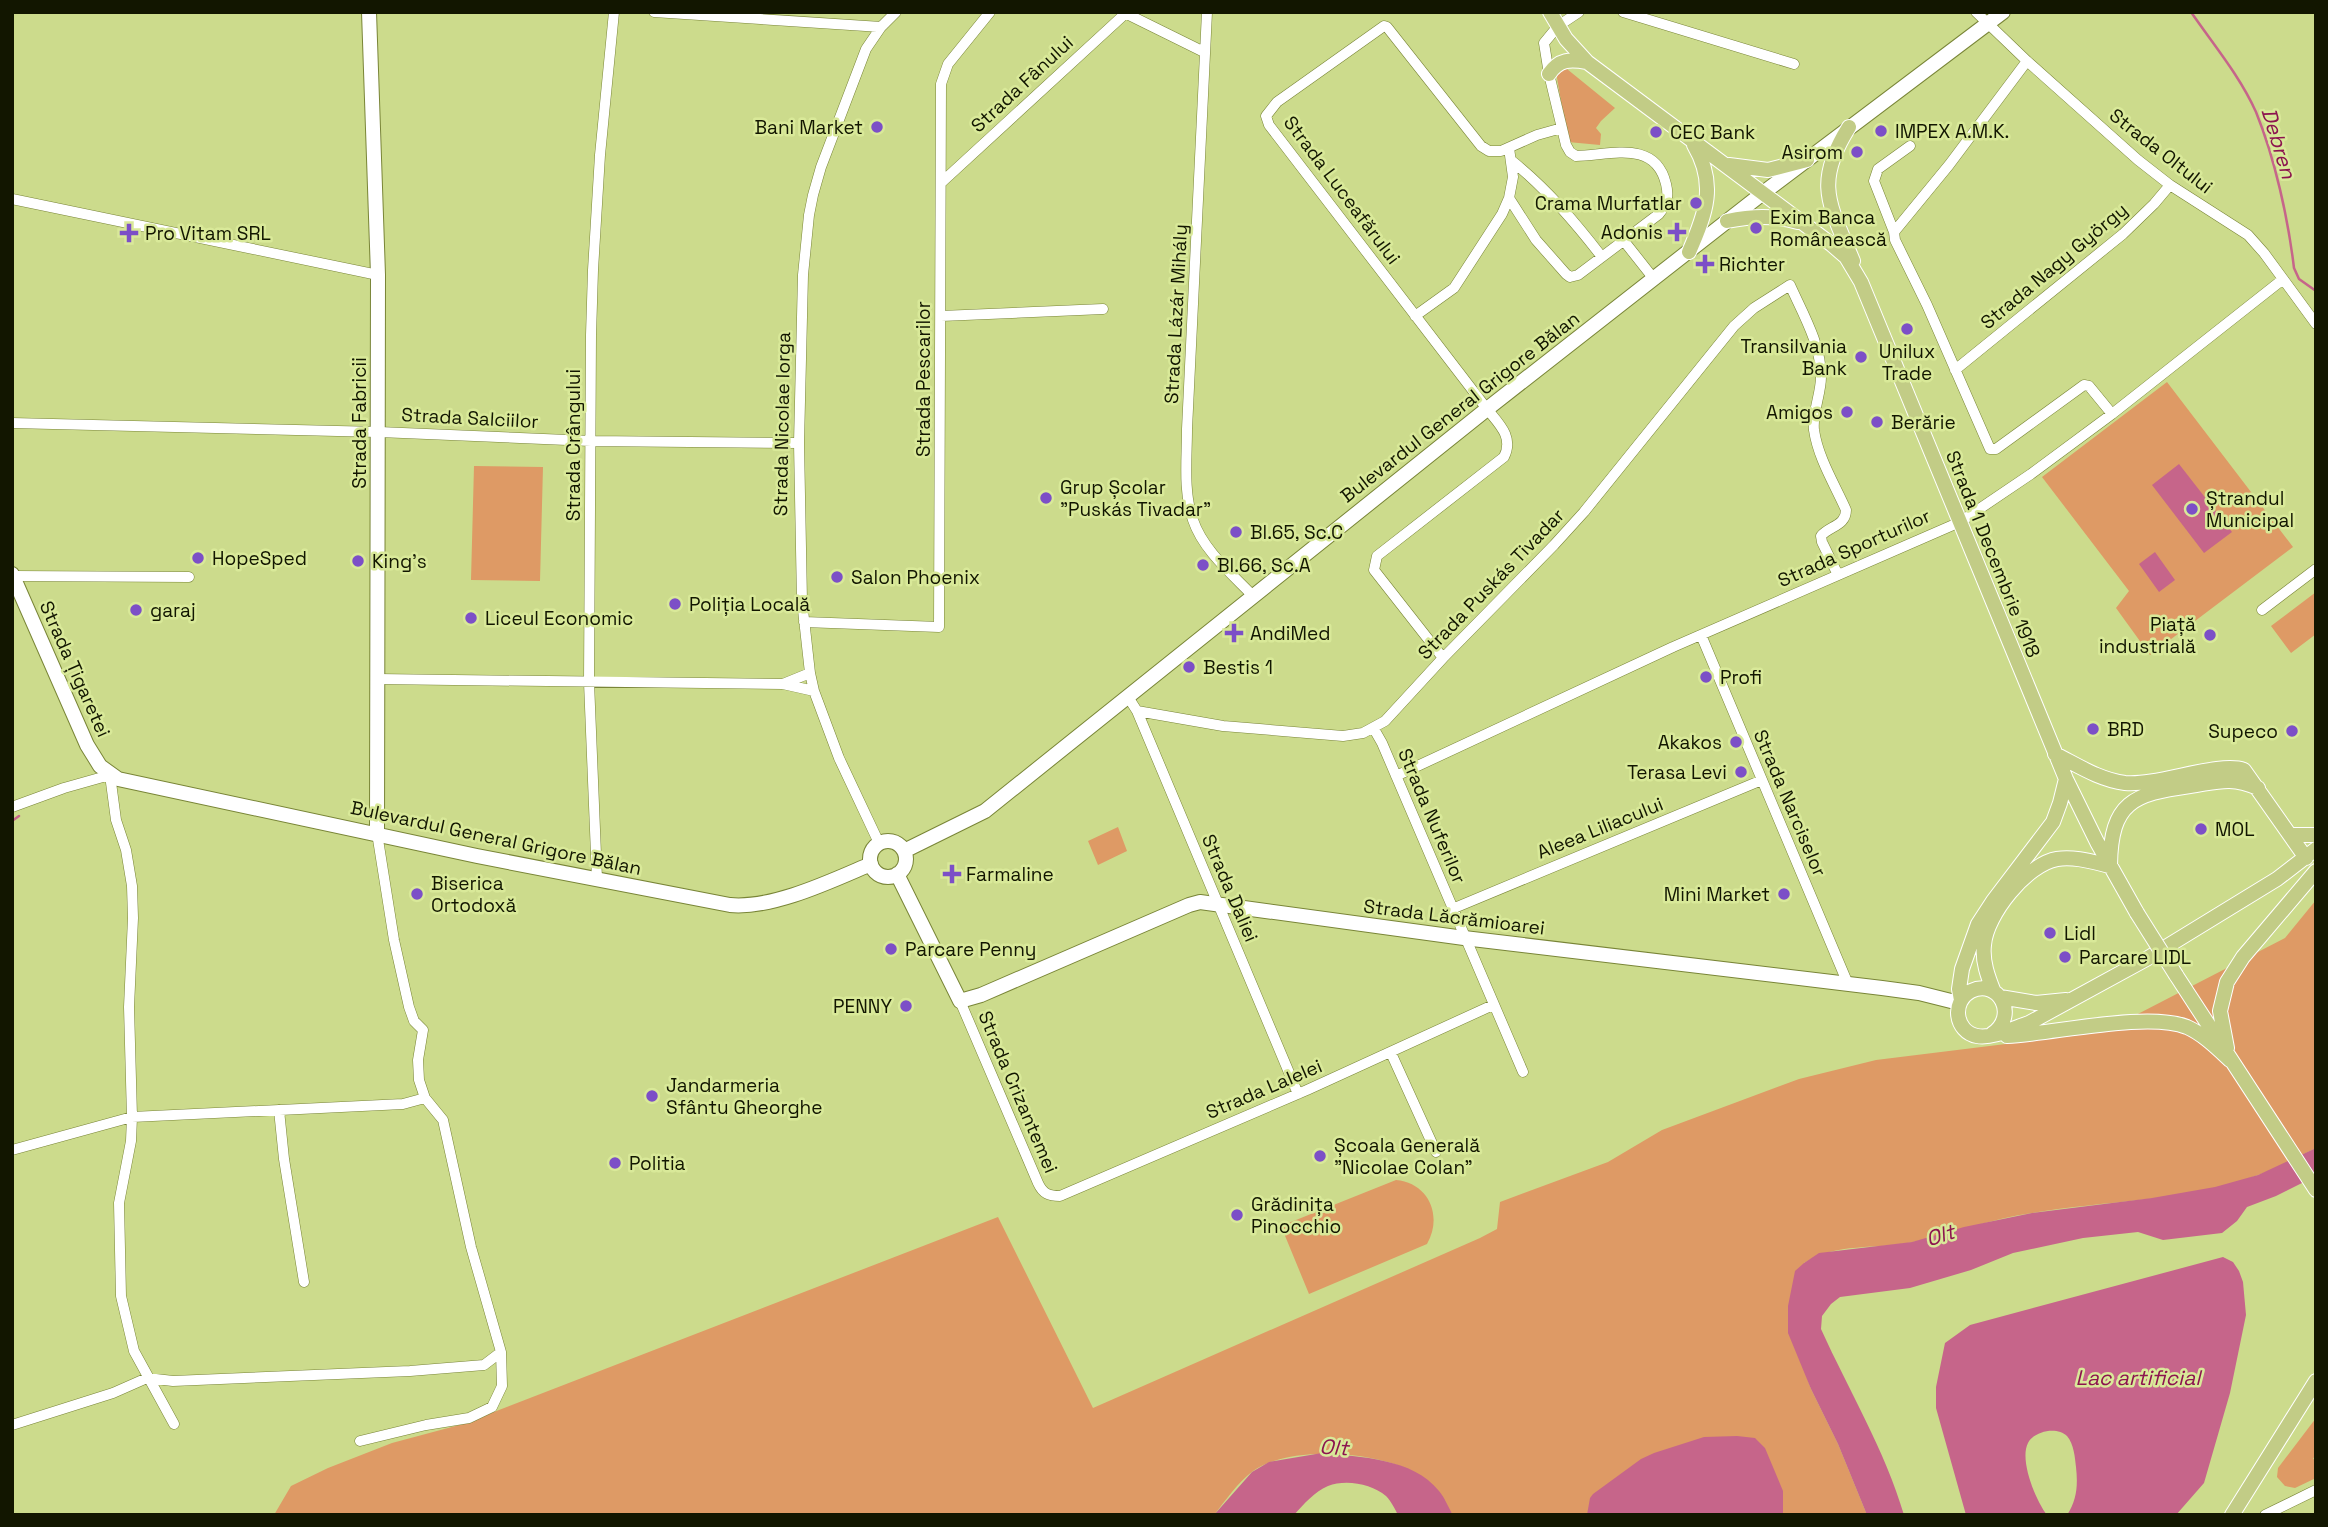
<svg xmlns="http://www.w3.org/2000/svg" width="2328" height="1527" viewBox="0 0 2328 1527" font-family="'Space Grotesk',sans-serif">
  <style>
    .green { fill: #de9a65 }
    .water { fill: #c6658a }
    .lines { fill: none; stroke-linecap: round; stroke-linejoin: round }
    .stream { stroke: #c6658a; stroke-width: 2.5 }
    .minor-casing { stroke: #798537; stroke-width: 11 }
    .secondary-casing { stroke: #798537; stroke-width: 16 }
    .primary-casing { stroke: #fff; stroke-width: 16 }
    .minor { stroke: #fff; stroke-width: 10 }
    .secondary { stroke: #fff; stroke-width: 14 }
    .primary { stroke: #c2cc86; stroke-width: 14 }
    .primary-bridge-casing { stroke: #fff; stroke-width: 16; stroke-linecap: butt }
    .primary-bridge { stroke: #c2cc86; stroke-width: 14 }
    .poi-dot { fill: #7c4fc7; stroke: #d9e999; stroke-width: 2.5 }
    .labels { text-anchor: middle; dominant-baseline: central; stroke-width: 5; stroke-linejoin: round; paint-order: stroke }
    .street-label { font-size: 19px; fill: #121600; stroke: #d9e999 }
    .poi-label { font-size: 19px; fill: #121600; stroke: #d9e999; text-anchor: start }
    .water-label { font-size: 21px; font-style: italic; fill: #8c144f; stroke: #d9e999 }
  </style>
  <rect width="100%" height="100%" fill="#ccdb8c"/>
  <!-- green -->
  <path class="green" d="M1567 69 1615 108 1601 121 1596 128 1601 134 1600 145 1568 142 1556 72Z
    M2167 382 2293 547 2150 655 2116 608 2129 591 2042 477Z
    M474 466 543 467 540 581 471 580Z
    M2316 592V634L2291 653 2271 626Z
    M1118 827 1127 851 1098 865 1088 841Z
    M2316 900V1148C2297 1157 2278 1168 2258 1175 2186 1202 2106 1200 2032 1213 1991 1219 1953 1233 1913 1242 1876 1250 1836 1242 1804 1263L1801 1361 1811 1389 1838 1444 1867 1515H1453C1441 1498 1438 1486 1419 1475 1381 1451 1291 1444 1253 1471 1238 1482 1226 1500 1214 1515H274L291 1486 328 1468 392 1443 463 1424 998 1217 1093 1408 1480 1238 1497 1229 1500 1202 1608 1162 1662 1130 1799 1079 1876 1060 2103 1032 2285 938Z
    M1396 1180C1429 1183 1443 1216 1427 1244L1309 1294 1281 1226Z
    M2316 1418V1457L2313 1458 2316 1463V1478L2295 1488 2285 1486 2277 1477 2278 1468Z"/>
  <!-- water -->
  <path class="water" d="M2179 464 2232 532 2204 553 2152 485Z
    M2155 552 2175 580 2159 592 2139 564Z
    M2316 1148V1176L2276 1196 2247 1207 2237 1221 2222 1233 2163 1240 2138 1232 2083 1238 2013 1253 1971 1270 1910 1288 1840 1297 1831 1304 1822 1316 1821 1329C1849 1391 1885 1450 1904 1515H1867L1838 1444 1811 1389 1788 1333V1306L1795 1271 1804 1263 1819 1253 1912 1242 1964 1227 2032 1213 2152 1198 2215 1187 2258 1175Z
    M2223 1257 2233 1262 2239 1271 2243 1282 2246 1315 2230 1393 2204 1483 2176 1515H2067C2077 1500 2078 1485 2076 1467 2075 1458 2074 1444 2067 1436 2057 1426 2034 1431 2028 1443 2019 1460 2036 1501 2047 1515H1966L1936 1408V1387L1945 1343 1970 1325Z
    M1737 1436 1755 1438 1765 1448 1783 1491V1515H1587L1590 1498 1593 1494 1641 1459 1654 1453 1704 1437Z
    M1322 1453C1360 1457 1413 1458 1439 1491 1445 1498 1448 1507 1453 1515H1398C1395 1509 1391 1501 1386 1496 1372 1484 1346 1479 1328 1486 1314 1492 1304 1504 1294 1515H1214L1252 1472 1269 1462Z"/>
  <g class="lines">
    <!-- stream -->
    <path class="stream" d="M2191 12C2213 44 2240 76 2256 112 2275 159 2288 218 2294 268L2299 279 2316 291
      M12 821 19 816"/>
    <defs>
      <path id="minor" d="M654 12 881 27
        M1207 12 1187 429C1187 458 1183 492 1193 520 1203 550 1232 574 1253 596
        M1623 12 1794 64
        M1976 12 2027 61 2138 160 2170 185 2248 235 2264 253 2316 324
        M1125 13 1204 52
        M1910 146 1878 169 1874 181 1894 232 1895 240 1927 305 1990 449H1996L2084 385 2089 386 2112 414
        M1512 161C1547 189 1575 222 1602 257
        M942 182 1127 12
        M1509 198 1536 240 1566 274 1570 277 1578 275 1659 214C1667 204 1669 196 1666 184 1655 138 1608 156 1576 156L1570 152 1566 145 1549 74 1544 43 1558 26 1579 12
        M12 199 378 275
        M1894 232 1949 165 2027 61
        M1624 241 1654 279
        M941 316 1103 309
        M1415 316 1454 288 1502 214 1509 198 1513 177 1509 148
        M1955 370 2123 234 2154 204 2170 185
        M12 423 379 432 591 441 799 443
        M13 576 189 577
        M2262 610 2316 569
        M804 622 939 627 941 84 948 64 990 12
        M1701 635 1848 984
        M1443 658 1374 570 1377 556 1504 457C1514 437 1499 424 1487 409L1269 125 1266 116 1277 102 1384 26 1387 27 1481 146 1489 151H1501L1537 135 1562 128
        M377 679 783 684 814 691
        M783 684 810 673
        M1128 697 1137 711 1298 1094
        M1137 711 1223 726 1343 736 1363 733 1385 721 1443 658 1554 545 1584 512 1734 326 1754 308 1790 285C1803 314 1821 344 1821 377 1821 394 1812 413 1814 430 1818 458 1835 485 1846 510 1846 526 1829 526 1821 536L1822 542 1838 575
        M1374 729 1382 743 1523 1072
        M1396 776 1673 647 1960 522 2031 474 2112 414 2282 280
        M12 807 64 788 110 775 116 820 126 850 132 886 133 918 129 1007 132 1117 131 1141 119 1203 121 1296 134 1351 174 1424
        M879 843 839 758 814 691 810 673 802 601 799 443 803 275 809 215 813 195 821 167 866 49 881 27 896 12
        M597 879 589 682 591 335 593 270 600 155 614 12
        M1452 909 1762 780
        M960 1001 1038 1183C1043 1194 1049 1196 1060 1196L1307 1090 1493 1005
        M1391 1053 1436 1152
        M279 1110 284 1159 304 1282
        M12 1150 132 1117 403 1104 425 1098
        M12 1425 113 1393 147 1378 173 1381 410 1371 484 1365 501 1352
        M360 1441 426 1425 469 1418 492 1407 502 1386 501 1352 471 1247 443 1120 425 1098 419 1080 418 1060 423 1030 414 1021 409 1007 394 940 377 833
        M2265 1515 2316 1490"/>
      <path id="secondary" d="M369 12 378 275 377 833
        M12 574 87 745 100 766 118 779 477 856 730 905C773 909 831 881 871 864
        M870 859a18 18 0 1 1 36 0a18 18 0 1 1-36 0Z
        M904 851 985 811 1487 409 1763 193 2003 12
        M897 874 960 1001 981 995 1189 905 1200 902 1464 938 1882 988 1919 993 1959 1003"/>
      <path id="primary" d="M1550 12 1566 39 1587 62 1831 244 1846 257 1861 282 2066 779 2097 842 2137 913
        M1549 74C1559 59 1570 59 1587 62
        M1849 127C1813 184 1830 205 1853 261
        M1729 165 1768 170 1807 160
        M1727 221C1752 216 1773 215 1798 222
        M1689 252C1706 213 1717 184 1694 145
        M2055 754C2077 765 2100 780 2125 783 2158 786 2219 761 2244 770L2306 858
        M2291 835H2316
        M2110 865C2111 802 2133 794 2190 786 2218 782 2230 776 2258 788
        M2176 975 2316 1190
        M1994 992C1988 977 1982 961 1984 945 1986 915 2027 864 2057 859 2074 856 2093 862 2110 866
        M2000 997 2036 1003 2066 1000
        M1961 1000 1959 989 1962 969 1978 924 1993 901 2053 822 2060 803 2066 779
        M1992 1034C2019 1016 1999 978 1971 991 1951 1001 1955 1032 1977 1036 1992 1039 2014 1028 2029 1023L2148 958 2277 879 2316 849
        M2007 1036C2052 1034 2148 1011 2187 1027 2203 1034 2217 1048 2230 1060
        M2227 1048 2220 1011 2227 982 2243 957 2316 871
        M2232 1515 2316 1381"/>
    </defs>
    <!-- minor casing -->
    <use href="#minor" class="minor-casing"/>
    <!-- secondary casing -->
    <use href="#secondary" class="secondary-casing"/>
    <!-- primary casing -->
    <use href="#primary" class="primary-casing"/>
    <!-- minor -->
    <use href="#minor" class="minor"/>
    <!-- secondary -->
    <use href="#secondary" class="secondary"/>
    <!-- primary -->
    <use href="#primary" class="primary"/>
    <defs>
      <path id="primary-bridge" d="M2137 913 2176 975"/>
    </defs>
    <!-- primary-bridge casing -->
    <use href="#primary-bridge" class="primary-bridge-casing"/>
    <!-- primary-bridge -->
    <use href="#primary-bridge" class="primary-bridge"/>
  </g>
  <!-- markers -->
  <g class="poi-dot">
    <circle cx="877" cy="127" r="7"/>
    <circle cx="1881" cy="131" r="7"/>
    <circle cx="1656" cy="132" r="7"/>
    <circle cx="1857" cy="152" r="7"/>
    <circle cx="1696" cy="203" r="7"/>
    <circle cx="1756" cy="228" r="7"/>
    <path d="M1673.5 221.5h7v7h7v7h-7v7h-7v-7h-7v-7h7z"/>
    <path d="M125.5 222.5h7v7h7v7h-7v7h-7v-7h-7v-7h7z"/>
    <path d="M1701.5 253.5h7v7h7v7h-7v7h-7v-7h-7v-7h7z"/>
    <circle cx="1907" cy="329" r="7"/>
    <circle cx="1861" cy="357" r="7"/>
    <circle cx="1847" cy="412" r="7"/>
    <circle cx="1877" cy="422" r="7"/>
    <circle cx="1046" cy="498" r="7"/>
    <circle cx="2192" cy="509" r="7"/>
    <circle cx="1236" cy="532" r="7"/>
    <circle cx="198" cy="558" r="7"/>
    <circle cx="358" cy="561" r="7"/>
    <circle cx="1203" cy="565" r="7"/>
    <circle cx="837" cy="577" r="7"/>
    <circle cx="675" cy="604" r="7"/>
    <circle cx="136" cy="610" r="7"/>
    <circle cx="471" cy="618" r="7"/>
    <path d="M1230.5 622.5h7v7h7v7h-7v7h-7v-7h-7v-7h7z"/>
    <circle cx="2210" cy="635" r="7"/>
    <circle cx="1189" cy="667" r="7"/>
    <circle cx="1706" cy="677" r="7"/>
    <circle cx="2093" cy="729" r="7"/>
    <circle cx="2292" cy="731" r="7"/>
    <circle cx="1736" cy="742" r="7"/>
    <circle cx="1741" cy="772" r="7"/>
    <circle cx="2201" cy="829" r="7"/>
    <path d="M948.5 863.5h7v7h7v7h-7v7h-7v-7h-7v-7h7z"/>
    <circle cx="417" cy="894" r="7"/>
    <circle cx="1784" cy="894" r="7"/>
    <circle cx="2050" cy="933" r="7"/>
    <circle cx="891" cy="949" r="7"/>
    <circle cx="2065" cy="957" r="7"/>
    <circle cx="906" cy="1006" r="7"/>
    <circle cx="652" cy="1096" r="7"/>
    <circle cx="1320" cy="1156" r="7"/>
    <circle cx="615" cy="1163" r="7"/>
    <circle cx="1237" cy="1215" r="7"/>
  </g>
  <g class="labels">
    <!-- street labels -->
    <g class="street-label">
      <text transform="translate(1022 84) rotate(-43)">Strada Fânului</text>
      <text transform="translate(2161 151) rotate(38)">Strada Oltului</text>
      <text transform="translate(1342 190) rotate(53)">Strada Luceafărului</text>
      <text transform="translate(2054 266) rotate(-40)">Strada Nagy György</text>
      <text transform="translate(1176 314) rotate(-87)">Strada Lázár Mihály</text>
      <text transform="translate(923 379) rotate(-90)">Strada Pescarilor</text>
      <text transform="translate(1460 407) rotate(-38)">Bulevardul General Grigore Bălan</text>
      <text transform="translate(470 418) rotate(3)">Strada Salciilor</text>
      <text transform="translate(359 423) rotate(-90)">Strada Fabricii</text>
      <text transform="translate(782 424) rotate(-89)">Strada Nicolae Iorga</text>
      <text transform="translate(573 445) rotate(-90)">Strada Crângului</text>
      <text transform="translate(1854 548) rotate(-24)">Strada Sporturilor</text>
      <text transform="translate(1993 554) rotate(68)">Strada 1 Decembrie 1918</text>
      <text transform="translate(1491 584) rotate(-46)">Strada Puskás Tivadar</text>
      <text transform="translate(75 669) rotate(66)">Strada Țigaretei</text>
      <text transform="translate(1790 803) rotate(67)">Strada Narciselor</text>
      <text transform="translate(1432 816) rotate(67)">Strada Nuferilor</text>
      <text transform="translate(1600 828) rotate(-22)">Aleea Liliacului</text>
      <text transform="translate(496 838) rotate(12)">Bulevardul General Grigore Bălan</text>
      <text transform="translate(1230 888) rotate(67)">Strada Daliei</text>
      <text transform="translate(1454 917) rotate(7)">Strada Lăcrămioarei</text>
      <text transform="translate(1264 1089) rotate(-23)">Strada Lalelei</text>
      <text transform="translate(1018 1092) rotate(67)">Strada Crizantemei</text>
    </g>
    <!-- poi labels -->
    <g class="poi-label">
      <text x="863" y="127" text-anchor="end">Bani Market</text>
      <text x="1895" y="131">IMPEX A.M.K.</text>
      <text x="1670" y="132">CEC Bank</text>
      <text x="1843" y="152" text-anchor="end">Asirom</text>
      <text x="1682" y="203" text-anchor="end">Crama Murfatlar</text>
      <text x="1770" y="217">Exim Banca<tspan x="1770" dy="22">Românească</tspan></text>
      <text x="1663" y="232" text-anchor="end">Adonis</text>
      <text x="145" y="233">Pro Vitam SRL</text>
      <text x="1719" y="264">Richter</text>
      <text x="1847" y="346" text-anchor="end">Transilvania<tspan x="1847" dy="22">Bank</tspan></text>
      <text x="1907" y="351" text-anchor="middle">Unilux<tspan x="1907" dy="22">Trade</tspan></text>
      <text x="1833" y="412" text-anchor="end">Amigos</text>
      <text x="1891" y="422">Berărie</text>
      <text x="1060" y="487">Grup Școlar<tspan x="1060" dy="22">"Puskás Tivadar"</tspan></text>
      <text x="2206" y="498">Ștrandul<tspan x="2206" dy="22">Municipal</tspan></text>
      <text x="1250" y="532">Bl.65, Sc.C</text>
      <text x="212" y="558">HopeSped</text>
      <text x="372" y="561">King's</text>
      <text x="1217" y="565">Bl.66, Sc.A</text>
      <text x="851" y="577">Salon Phoenix</text>
      <text x="689" y="604">Poliția Locală</text>
      <text x="150" y="610">garaj</text>
      <text x="485" y="618">Liceul Economic</text>
      <text x="2196" y="624" text-anchor="end">Piață<tspan x="2196" dy="22">industrială</tspan></text>
      <text x="1250" y="633">AndiMed</text>
      <text x="1203" y="667">Bestis 1</text>
      <text x="1720" y="677">Profi</text>
      <text x="2107" y="729">BRD</text>
      <text x="2278" y="731" text-anchor="end">Supeco</text>
      <text x="1722" y="742" text-anchor="end">Akakos</text>
      <text x="1727" y="772" text-anchor="end">Terasa Levi</text>
      <text x="2215" y="829">MOL</text>
      <text x="966" y="874">Farmaline</text>
      <text x="431" y="883">Biserica<tspan x="431" dy="22">Ortodoxă</tspan></text>
      <text x="1770" y="894" text-anchor="end">Mini Market</text>
      <text x="2064" y="933">Lidl</text>
      <text x="905" y="949">Parcare Penny</text>
      <text x="2079" y="957">Parcare LIDL</text>
      <text x="892" y="1006" text-anchor="end">PENNY</text>
      <text x="666" y="1085">Jandarmeria<tspan x="666" dy="22">Sfântu Gheorghe</tspan></text>
      <text x="1334" y="1145">Școala Generală<tspan x="1334" dy="22">"Nicolae Colan"</tspan></text>
      <text x="629" y="1163">Politia</text>
      <text x="1251" y="1204">Grădinița<tspan x="1251" dy="22">Pinocchio</tspan></text>
    </g>
    <!-- water labels -->
    <g class="water-label">
      <text transform="translate(2279 143) rotate(73)">Debren</text>
      <text transform="translate(1940 1235) rotate(-17)">Olt</text>
      <text x="2138" y="1377">Lac artificial</text>
      <text transform="translate(1334 1447) rotate(4)">Olt</text>
    </g>
  </g>
  <!-- border -->
  <rect width="2328" height="1527" fill="none" stroke="#121600" stroke-width="28"/>
</svg>
